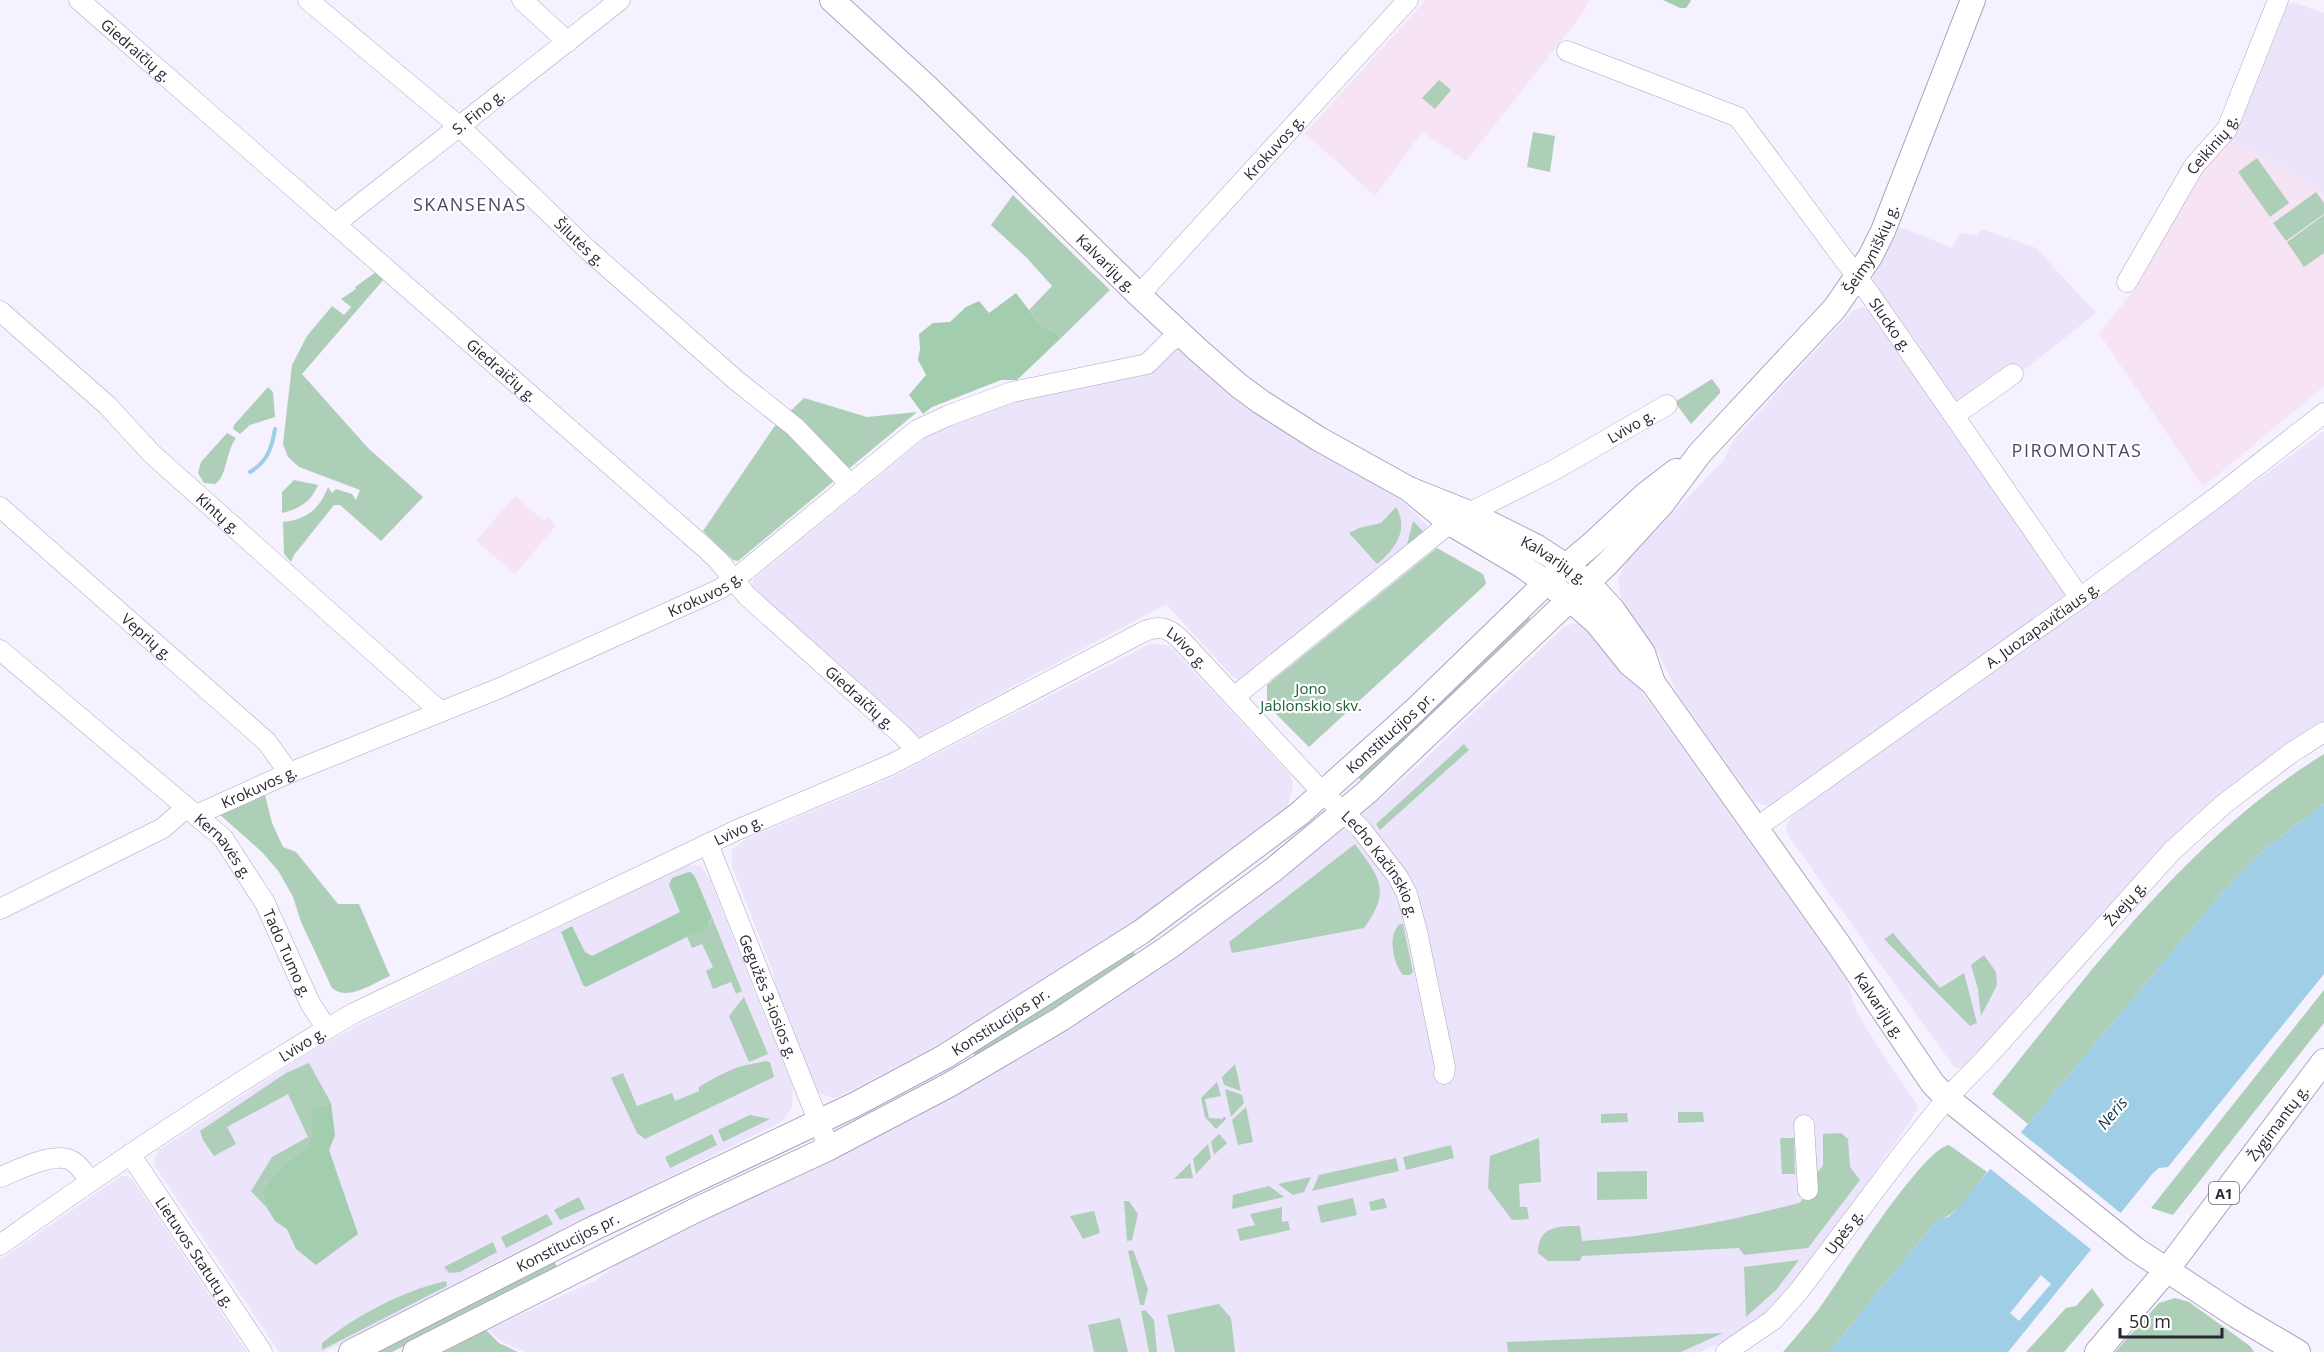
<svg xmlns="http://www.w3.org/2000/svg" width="2324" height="1352" viewBox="0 0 2324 1352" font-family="'Open Sans',sans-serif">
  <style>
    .built { fill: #ebe4fb }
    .education { fill: #f6e3f3 }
    .green { fill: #aecfb7 }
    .forest { fill: #a3cdaf }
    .water { fill: #9fcee6 }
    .pier { fill: #f5f1fe }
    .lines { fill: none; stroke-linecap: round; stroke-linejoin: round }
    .stream { stroke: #9fcee6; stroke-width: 4 }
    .minor-casing { stroke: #ada4c2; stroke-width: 21 }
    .major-casing { stroke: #ada4c2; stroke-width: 26 }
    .minor { stroke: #fff; stroke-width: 20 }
    .major { stroke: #fff; stroke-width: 24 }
    .labels { text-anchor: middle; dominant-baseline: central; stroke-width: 4.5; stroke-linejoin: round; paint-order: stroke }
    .shield { fill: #fff; stroke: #6a6770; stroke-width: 1.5 }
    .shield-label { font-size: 14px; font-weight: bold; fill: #2a2632 }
    .street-label { font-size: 15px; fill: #2a2632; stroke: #fff }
    .park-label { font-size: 15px; fill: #1e5d37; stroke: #fff }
    .water-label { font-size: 16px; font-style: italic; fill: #0d3748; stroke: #fff }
    .quarter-label { font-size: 18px; letter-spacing: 1.5px; fill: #504761; stroke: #fff }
  </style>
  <rect width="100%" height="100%" fill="#f5f1fe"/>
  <!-- built -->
  <path class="built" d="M2292 2 2324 13V195L2292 173 2232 139 2280 11Z
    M1900 227 1952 248 1960 233 1978 236 1981 229 2036 248 2096 313 1966 416 1871 286 1873 277Z
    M1862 307 1872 312 2065 586V594L2061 600 1773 805 1765 806 1754 801 1677 693 1659 654 1621 598 1618 579 1627 561 1723 461 1735 438 1852 311Z
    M1174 344 1234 396 1311 448 1392 492 1427 525 1428 529 1241 680 1232 676 1166 604 923 735 913 736 751 588 755 578 936 429 971 411 1148 368Z
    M2324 431V727L2268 765 1966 1068H1955L1789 837 1786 829 1787 823 1796 812 2246 489Z
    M1580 623 1612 650 1837 965 1848 983 1857 1013 1887 1061 1917 1104V1110L1908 1125 1804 1271 1782 1297 1757 1320 1729 1339 1700 1352H525L500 1341 488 1329 595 1281 628 1257 899 1125 992 1074 1122 993 1203 939 1337 835 1420 764 1563 628 1572 624Z
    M1152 643 1170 646 1283 767 1291 776 1293 787 1287 808 1126 929 957 1035 840 1096 833 1098 818 1092 812 1086 780 1004 773 972 732 866V850L746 839 888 779Z
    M692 865 700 866 710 879 793 1088 792 1107 783 1121 504 1258 324 1352H279L155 1166V1157L159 1150 305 1055 368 1020 685 866Z
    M121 1176H127L133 1180 247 1352H0V1260Z"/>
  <!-- education -->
  <path class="education" d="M1426 0H1589L1584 12 1466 161 1422 132 1375 196 1305 133Z
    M2232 139 2292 173 2324 195V386L2203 487 2099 333 2136 288 2202 171Z
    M515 496 544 521 548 517 556 525 515 574 476 541Z"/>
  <!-- green -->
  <path class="green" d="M1439 80 1451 90 1435 109 1422 98Z
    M1533 132 1555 136 1550 172 1527 167Z
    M2257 158 2289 203 2270 217 2238 172Z
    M2316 192 2324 203V214L2286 241 2273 223Z
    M1013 195 1110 290 1060 339 1055 331 1041 326 1029 310 1052 286 1026 257 991 225Z
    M2324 215V253L2304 267 2287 242Z
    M376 272 384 279 302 374 368 448 423 497 381 541 340 505H334L294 555 291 562 284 554 283 522C307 519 319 510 328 487L332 493 336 489 352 494 356 500 360 490 299 467 288 457 283 444 292 365 307 336 332 306 344 315 351 307 341 299 356 289 355 287Z
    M1712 379 1720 390V393L1691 424 1675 402Z
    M268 387 273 392 275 417 250 425 240 434 233 429 234 425Z
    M804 398 867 417 917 412 738 561 733 560 703 531 774 427Z
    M227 433 236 438C226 451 227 477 215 484L204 483 198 473 201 462Z
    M294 480 318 485C311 502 299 509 282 513V492Z
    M1396 507C1409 529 1396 549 1377 564L1349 533 1359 528 1381 523Z
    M1413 521 1424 532 1406 549Z
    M1437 548 1483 574 1486 583 1484 586 1309 747 1267 705V685Z
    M1527 614 1530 619 1362 781 1358 777Z
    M1464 744 1469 750 1380 830 1376 824Z
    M2324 754V804L2266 848 2220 895 2028 1124 1992 1094C2091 971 2187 839 2324 754Z
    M264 791 272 823 283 847 296 852 338 904H359L390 976C373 983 348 1002 332 988L301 922 293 897 279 872 262 852 218 813Z
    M1355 844C1379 877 1392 890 1364 928L1232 953 1229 942Z
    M712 917 742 991 736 994 731 982 713 989 706 971 713 967 702 944 692 948 687 937 710 923Z
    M1400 924H1403L1413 972 1410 975H1403C1393 964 1387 934 1400 924Z
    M1893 933 1940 988 1964 973 1977 1023 1970 1026 1884 939Z
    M1133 951 1137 956 976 1058 973 1052Z
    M1984 955 1996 972 1997 985 1981 1016 1978 989 1971 965Z
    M2324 990V1023L2173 1215 2151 1208Z
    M744 997 768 1054 749 1062 729 1016Z
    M765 1061 770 1062 774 1077 645 1139 637 1133 611 1078 623 1073 637 1106 672 1093 675 1101 699 1091V1087C712 1079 726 1071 742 1066 749 1064 757 1064 765 1061Z
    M309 1063 331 1103 312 1111V1132L307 1149 287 1161 264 1190 267 1208 251 1191 272 1157 308 1137 288 1094 227 1127 236 1144 214 1156 203 1140 200 1131 286 1073Z
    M1235 1064 1241 1091 1224 1085 1222 1077Z
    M1217 1082 1221 1096 1205 1099 1209 1118 1223 1119V1117H1225L1226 1119 1216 1129 1205 1117 1201 1098Z
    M1225 1089 1242 1095 1244 1103 1231 1117Z
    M1246 1107 1253 1142 1238 1145 1232 1120Z
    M1678 1112H1703L1704 1122 1678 1123Z
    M1627 1113 1628 1122 1601 1123V1114Z
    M750 1115 770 1119 723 1142 718 1130Z
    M1841 1133 1848 1139 1850 1167 1860 1180 1808 1248 1744 1255 1739 1248 1582 1256 1580 1261H1548L1538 1253C1538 1226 1558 1226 1580 1226L1582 1241C1658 1236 1725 1222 1799 1203L1811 1192 1812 1178 1823 1166V1134Z
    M712 1134 717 1145 670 1168 665 1157Z
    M1219 1134 1227 1143 1214 1155 1211 1142Z
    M1539 1138 1541 1182 1519 1184 1520 1207H1527L1529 1219 1512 1220 1488 1188 1490 1156Z
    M1780 1138H1794L1795 1174H1782Z
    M1208 1144 1211 1158 1196 1174 1193 1159Z
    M1451 1145 1454 1158 1406 1170 1403 1157Z
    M1949 1145 1987 1172C1977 1185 1954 1220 1938 1219L1829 1352H1783C1795 1338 1807 1324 1818 1310 1840 1280 1921 1150 1949 1145Z
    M1396 1158 1399 1171 1312 1191 1319 1175Z
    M1190 1163 1193 1178 1174 1179Z
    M1647 1171V1199L1597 1200V1172Z
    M1311 1177 1304 1192 1293 1195 1278 1184Z
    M1269 1186 1284 1197 1232 1209 1233 1195Z
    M579 1197 585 1209 560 1220 554 1210Z
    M1353 1198 1357 1215 1321 1223 1317 1206Z
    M1384 1198 1387 1208 1371 1211 1369 1202Z
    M1124 1201H1129L1138 1214 1132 1240 1127 1241Z
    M1282 1207V1222L1288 1221 1290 1230 1240 1241 1237 1229 1255 1225 1250 1214Z
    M1094 1211 1100 1233 1083 1239 1070 1216Z
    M547 1214 553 1224 506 1248 501 1237Z
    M493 1242 497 1252 460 1272 449 1273 444 1267Z
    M1133 1250 1148 1289 1144 1305H1140L1128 1251Z
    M1799 1260 1776 1290 1746 1317 1744 1267Z
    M554 1261 557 1267 392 1352H378Z
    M446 1281 447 1286 322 1350V1343C357 1315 402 1291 446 1281Z
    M2092 1288 2104 1305 2064 1352H2026L2066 1308 2076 1306Z
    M2175 1298 2189 1302 2250 1346 2254 1352H2115L2159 1303Z
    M1219 1304 1231 1318 1235 1352H1175L1167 1315Z
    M1145 1310 1154 1320 1157 1352H1149L1141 1311Z
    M1120 1318 1128 1352H1094L1088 1325Z
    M486 1330 499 1343 518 1352H444Z
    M1723 1333 1681 1352H1508L1507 1342Z"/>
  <!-- forest -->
  <path class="forest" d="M1663 0H1690L1691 1 1686 8H1680Z
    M1016 293 1041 326 1055 331 1060 339 1017 380H1001L932 407 923 414 909 395 926 375 918 360 920 349 919 334 933 323 950 322 966 307 979 301 989 313Z
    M689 872 692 873 696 879 712 917 707 927 586 987 583 985 561 932 572 926 585 952 592 956 680 912 669 885 672 878Z
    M331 1103 335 1135 329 1150 358 1234 316 1265 296 1249 287 1229 275 1221 267 1208 263 1190 287 1161 307 1149 312 1132 311 1111Z"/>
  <!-- water -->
  <path class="water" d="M2324 804V974L2168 1167 2159 1168 2153 1173 2008 1352H1829L1938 1219 1948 1217 1955 1211 2220 895 2266 848Z"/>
  <!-- pier -->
  <path class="pier" d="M2018 1130 2123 1215 2093 1251 1988 1167Z
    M2041 1275 2051 1284 2019 1321 2010 1313Z"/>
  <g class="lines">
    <!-- stream -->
    <path class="stream" d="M250 472C267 462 272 448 275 429"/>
    <defs>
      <g id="minor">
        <path id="s1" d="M79 0 704 547 718 560 747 596 901 734 909 742 914 753"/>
        <path id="s2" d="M308 0 460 127 587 249 737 381 795 427 851 485"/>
        <path d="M522 0 568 42"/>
        <path id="s3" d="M1567 51 1738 117 1869 293 2080 598"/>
        <path id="s4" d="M335 224 620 0"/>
        <path id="s5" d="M2127 282 2194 166 2227 129 2278 0"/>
        <path id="s6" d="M1139 295 1408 0"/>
        <path id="s7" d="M0 311 108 406 151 453 441 712"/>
        <path d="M1955 415 2013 374"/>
        <path id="s8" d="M0 507 267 742 289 773"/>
        <path id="s9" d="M1469 513 1556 469 1667 405"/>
        <path id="s10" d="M0 650 223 838 265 903 310 1003 327 1029"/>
        <path d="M1234 697 1450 523"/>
        <path id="s11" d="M196 815 289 773 500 688 720 589 745 571 917 430 947 416 1012 392 1147 364 1169 342 1182 334"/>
        <path id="s12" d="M1756 828 2080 598 2218 496 2324 413"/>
        <path id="s13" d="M708 844 829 1148"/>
        <path d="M0 909 163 828 179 814"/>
        <path d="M1804 1125 1808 1190"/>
        <path id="s14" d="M130 1154 262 1352"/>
        <path d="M0 1177C19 1170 59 1148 75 1163 81 1167 85 1175 90 1181"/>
        <path id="s15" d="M0 1245C115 1163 232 1084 354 1013L737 830 890 765 1143 632C1159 625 1168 627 1181 640L1323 793 1361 829 1398 877 1407 894 1417 931 1445 1067 1444 1074"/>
        <path id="s16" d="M1726 1352 1773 1320 1799 1291 1903 1153 1947 1098 1987 1057 2172 851 2224 804 2291 753 2324 732"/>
      </g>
      <g id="major">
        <path id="s17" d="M832 0 927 87 1139 295 1198 350 1238 385 1261 402 1319 439 1409 489 1469 513 1537 547 1566 566 1588 583 1613 610 1643 653 1653 683"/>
        <path id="s18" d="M1409 489 1450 523 1521 565 1571 600 1597 623 1630 664 1653 683 1839 945 1933 1084 1947 1098 2135 1249 2237 1316 2298 1352"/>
        <path id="s19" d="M351 1352 592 1229 854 1105 944 1057 1141 932 1299 814 1414 711 1547 582 1591 545 1646 494 1676 471"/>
        <path id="s20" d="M415 1352 696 1210 829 1148 949 1085 1061 1019 1169 947 1273 870 1366 793 1608 563 1662 504 1700 453 1835 308 1870 257 1883 231 1973 0"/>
        <path id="s21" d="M2097 1352 2166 1271 2324 1061"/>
      </g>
    </defs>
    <!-- minor casing -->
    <use href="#minor" class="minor-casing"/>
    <!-- major casing -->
    <use href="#major" class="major-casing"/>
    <!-- minor -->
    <use href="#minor" class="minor"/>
    <!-- major -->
    <use href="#major" class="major"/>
  </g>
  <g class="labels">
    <!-- shield labels -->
    <rect class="shield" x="2209" y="1182" width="30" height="22" rx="4.5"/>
    <g class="shield-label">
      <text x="2224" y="1193">A1</text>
    </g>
    <!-- street labels -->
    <g class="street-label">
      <text stroke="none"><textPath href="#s1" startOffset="76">Giedraičių g.</textPath></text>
      <text stroke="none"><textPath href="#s4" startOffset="182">S. Fino g.</textPath></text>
      <text stroke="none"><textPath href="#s5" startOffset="162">Ceikinių g.</textPath></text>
      <text stroke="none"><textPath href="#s6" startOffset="200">Krokuvos g.</textPath></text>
      <text stroke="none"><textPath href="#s2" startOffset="364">Šilutės g.</textPath></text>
      <text stroke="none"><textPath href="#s20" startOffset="1852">Šeimyniškių g.</textPath></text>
      <text stroke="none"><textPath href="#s17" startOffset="380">Kalvarijų g.</textPath></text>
      <text stroke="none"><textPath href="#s3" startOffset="441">Slucko g.</textPath></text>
      <text stroke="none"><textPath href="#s1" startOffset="562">Giedraičių g.</textPath></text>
      <text stroke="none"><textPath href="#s9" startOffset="184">Lvivo g.</textPath></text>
      <text stroke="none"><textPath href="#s7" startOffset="298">Kintų g.</textPath></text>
      <text stroke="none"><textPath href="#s17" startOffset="922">Kalvarijų g.</textPath></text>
      <text stroke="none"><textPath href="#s11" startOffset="555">Krokuvos g.</textPath></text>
      <text stroke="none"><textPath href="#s12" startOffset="351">A. Juozapavičiaus g.</textPath></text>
      <text stroke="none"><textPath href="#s8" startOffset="196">Veprių g.</textPath></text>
      <text stroke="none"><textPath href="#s15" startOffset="1352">Lvivo g.</textPath></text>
      <text stroke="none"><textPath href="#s1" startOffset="1048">Giedraičių g.</textPath></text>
      <text stroke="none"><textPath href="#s19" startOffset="1215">Konstitucijos pr.</textPath></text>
      <text stroke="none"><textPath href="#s11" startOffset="69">Krokuvos g.</textPath></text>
      <text stroke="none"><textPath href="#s15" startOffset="849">Lvivo g.</textPath></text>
      <text stroke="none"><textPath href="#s10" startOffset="298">Kernavės g.</textPath></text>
      <text stroke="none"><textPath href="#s15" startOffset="1644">Lecho Kačinskio g.</textPath></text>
      <text stroke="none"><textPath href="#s16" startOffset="603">Žvejų g.</textPath></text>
      <text stroke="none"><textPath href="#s10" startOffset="424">Tado Tumo g.</textPath></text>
      <text stroke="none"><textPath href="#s13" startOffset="164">Gegužės 3-iosios g.</textPath></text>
      <text stroke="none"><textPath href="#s18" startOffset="708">Kalvarijų g.</textPath></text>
      <text stroke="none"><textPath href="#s19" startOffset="729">Konstitucijos pr.</textPath></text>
      <text stroke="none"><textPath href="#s15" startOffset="363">Lvivo g.</textPath></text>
      <text stroke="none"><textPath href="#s21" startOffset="292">Žygimantų g.</textPath></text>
      <text stroke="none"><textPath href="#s16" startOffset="170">Upės g.</textPath></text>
      <text stroke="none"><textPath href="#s19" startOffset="243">Konstitucijos pr.</textPath></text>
      <text stroke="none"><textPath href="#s14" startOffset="118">Lietuvos Statutų g.</textPath></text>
    </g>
    <!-- park labels -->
    <g class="park-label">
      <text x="1311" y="688">Jono<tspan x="1311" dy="17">Jablonskio skv.</tspan></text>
    </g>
    <!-- water labels -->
    <g class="water-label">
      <text transform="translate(2112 1113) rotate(-50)">Neris</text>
    </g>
    <!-- quarter labels -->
    <g class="quarter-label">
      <text x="470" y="204">SKANSENAS</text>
      <text x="2077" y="450">PIROMONTAS</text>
    </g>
  </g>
  <!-- scale -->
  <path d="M2120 1328v9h102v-9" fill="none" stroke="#2a2632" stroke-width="3"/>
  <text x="2129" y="1328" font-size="18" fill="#2a2632" stroke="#ffffff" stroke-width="4.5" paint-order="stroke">50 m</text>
</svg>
